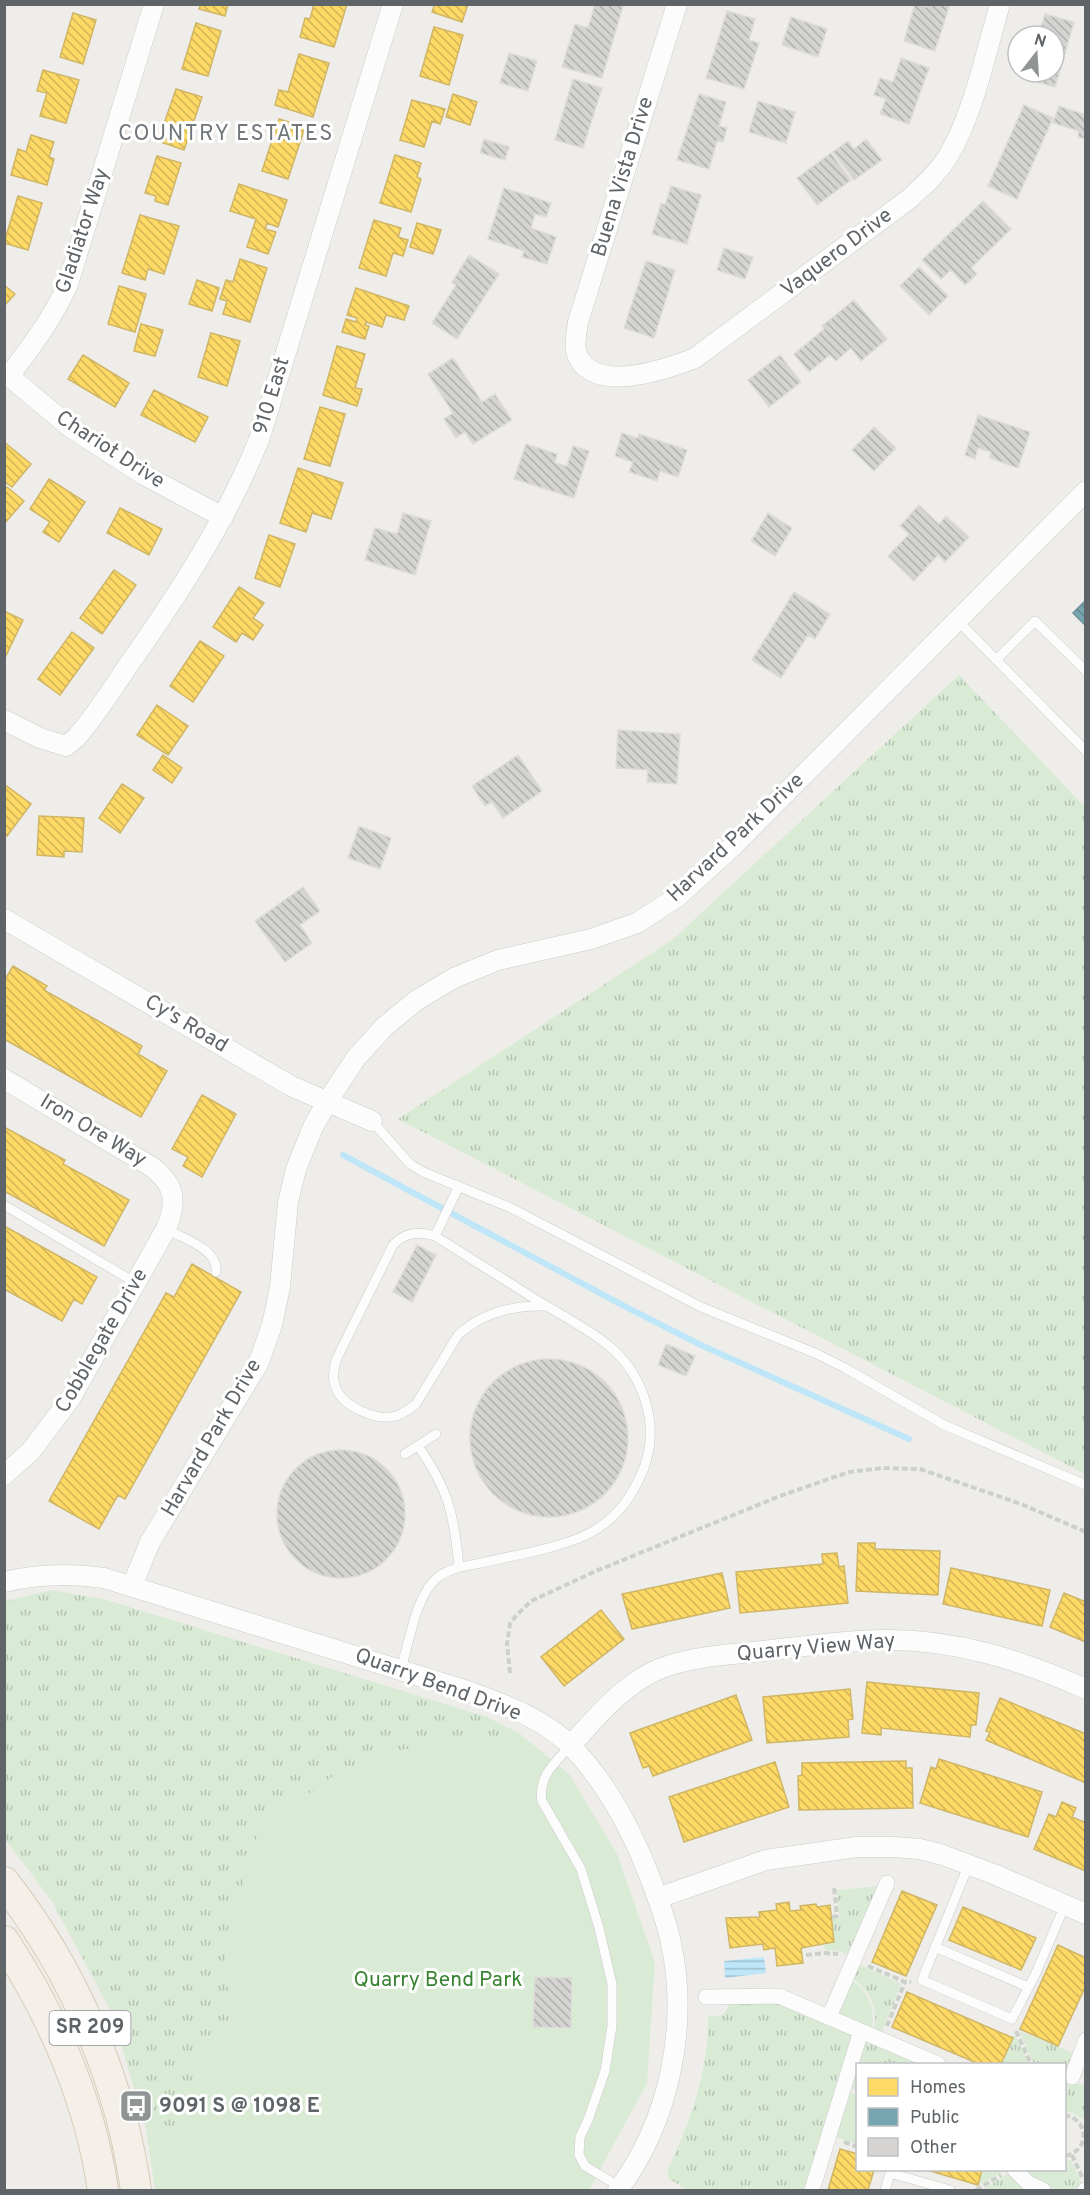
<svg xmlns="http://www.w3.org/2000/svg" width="1090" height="2195" viewBox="0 0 1090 2195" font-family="Overpass,sans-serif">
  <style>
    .grass { fill: url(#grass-tufts) }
    .park { fill: #daebd5 }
    .water { fill: url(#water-rules) }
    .homes { fill: url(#homes-back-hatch); stroke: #cfb667; stroke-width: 1.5 }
    .public { fill: url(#public-back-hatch); stroke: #6f929a; stroke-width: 1.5 }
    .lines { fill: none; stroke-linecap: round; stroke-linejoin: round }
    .stream { stroke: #bee6f8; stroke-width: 6 }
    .building { fill: url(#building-back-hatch); stroke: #dedcd8; stroke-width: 1.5 }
    .service-casing { stroke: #cbcbca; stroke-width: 10 }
    .pedestrian-casing { stroke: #cbcbca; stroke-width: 16 }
    .minor-casing { stroke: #cbcbca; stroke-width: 21 }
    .primary-casing { stroke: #d7cbb7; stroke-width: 32 }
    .path { stroke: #cbd0cb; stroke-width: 4; stroke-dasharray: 6 3; stroke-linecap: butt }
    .service { stroke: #fdfcfc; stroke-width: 9 }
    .pedestrian { stroke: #fdfcfc; stroke-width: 15 }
    .minor { stroke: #fdfcfc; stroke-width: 20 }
    .primary { stroke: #f4f0e9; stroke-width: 30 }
    .labels { text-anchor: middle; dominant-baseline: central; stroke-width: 6; stroke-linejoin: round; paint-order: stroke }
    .shield { fill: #fff; stroke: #8f9295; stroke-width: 1.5 }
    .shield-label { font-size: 20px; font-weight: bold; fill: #5f6468 }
    .street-label { font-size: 21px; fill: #5f6468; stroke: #fff }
    .park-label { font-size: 21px; fill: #378332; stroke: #fff }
    .poi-label { font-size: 21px; font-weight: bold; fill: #5f6468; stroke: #fff; text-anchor: start }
    .neighbourhood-label { font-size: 22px; letter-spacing: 1.5px; fill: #70767a; stroke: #fff }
  </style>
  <defs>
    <pattern id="grass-tufts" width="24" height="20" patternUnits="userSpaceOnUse" patternTransform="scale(1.5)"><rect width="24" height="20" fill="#daebd5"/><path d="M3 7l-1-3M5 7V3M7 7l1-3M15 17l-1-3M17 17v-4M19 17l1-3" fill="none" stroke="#b4c2b1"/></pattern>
    <pattern id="water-rules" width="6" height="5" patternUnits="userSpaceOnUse" patternTransform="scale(1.5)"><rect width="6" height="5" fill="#bee6f8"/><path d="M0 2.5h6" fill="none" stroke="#9ebecd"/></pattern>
    <pattern id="homes-back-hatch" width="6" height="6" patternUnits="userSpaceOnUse" patternTransform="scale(1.5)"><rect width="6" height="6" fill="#ffd966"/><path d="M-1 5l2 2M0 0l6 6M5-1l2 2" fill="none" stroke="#d2b458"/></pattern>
    <pattern id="public-back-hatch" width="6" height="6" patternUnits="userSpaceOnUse" patternTransform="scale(1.5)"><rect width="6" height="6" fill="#76a5af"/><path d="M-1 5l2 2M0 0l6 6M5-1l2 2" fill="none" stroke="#648a92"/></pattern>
    <pattern id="building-back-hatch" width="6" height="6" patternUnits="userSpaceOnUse" patternTransform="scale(1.5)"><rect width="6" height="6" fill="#d5d4d2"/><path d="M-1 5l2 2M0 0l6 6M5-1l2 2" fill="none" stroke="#b0b0ae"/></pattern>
  </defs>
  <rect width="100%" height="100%" fill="#efede9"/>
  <!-- grass -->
  <path class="grass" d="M959 675 1085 807V1474L398 1119 672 940Z
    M53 1590 107 1600 487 1717 519 1733 387 1752 226 1956 230 2020 195 2047 196 2134 146 2129 112 2013 51 1900 5 1839V1601Z
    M881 1886 852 1956 838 1951 825 1950 824 1943 834 1942 832 1919 840 1918 836 1890Z
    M858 1964 901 1984 881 2034H873C880 2009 870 1989 849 1976Z
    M771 1997 857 2032 810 2190H688L669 2179 667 2171C690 2123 709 2070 708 2015 723 2018 728 2014 730 1998Z
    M1019 2031 1076 2054 1069 2073H1065L1064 2064H1034Z
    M1015 2035 1029 2064H1000L1011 2037Z
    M861 2038 933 2064H858L857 2090 850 2088Z
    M1064 2081 1085 2085V2120L1072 2113 1065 2111Z
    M1071 2160 1083 2187C1052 2195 1045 2186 1020 2170H1064L1065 2161Z
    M983 2170H1005L976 2187Z
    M1009 2173 1032 2190H982Z"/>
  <!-- park -->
  <path class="park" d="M519 1733 570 1775 617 1854 655 1962 647 2083 589 2190H155L146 2129 196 2134 195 2047 230 2020 225 1949 259 1829 336 1774 387 1752Z
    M848 1978C869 1990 877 2010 871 2033L835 2017Z
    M848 2092 857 2095V2144L835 2137Z"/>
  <!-- water -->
  <path class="water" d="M764 1957 766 1973 725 1978 724 1961Z"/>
  <!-- homes -->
  <path class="homes" d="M201 4H228L225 16 199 9Z
    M314 4H347L334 47 300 37 305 18 310 19Z
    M435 4H468L462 22 432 12Z
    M73 13 96 20 83 64 60 57Z
    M196 23 221 31 208 76 182 69Z
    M434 27 463 35 449 85 420 76Z
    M299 54 329 63 313 117 275 105 279 90 288 92Z
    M43 70 79 80 66 123 40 116 47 93 37 91Z
    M176 89 202 97 184 150 158 141Z
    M453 94 477 102 470 125 446 117Z
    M412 100 445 109 440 124 432 121 424 147 400 140Z
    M279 119 305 127 288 179 262 171Z
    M31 135 54 142 49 157 54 159 47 185 11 175 18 149 26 152Z
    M395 155 421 163 417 177 421 179 411 212 380 203Z
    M157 156 181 163 168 205 155 201 156 196 145 193Z
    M239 184 287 200 278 227 267 223 265 229 276 232 268 254 247 247 256 219 230 211Z
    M18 196 42 203 28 250 4 243Z
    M140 215 179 226 164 274 148 269 145 280 122 273Z
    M374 220 401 228 398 237 408 240 403 256 393 253 386 276 359 268Z
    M417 223 441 230 433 254 410 247Z
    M240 259 267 268 250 322 223 314 227 301 220 299 226 280 233 282Z
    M197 280 219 288 212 311 189 304Z
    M4 285 15 294 4 306Z
    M119 286 146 294 135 332 108 324Z
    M356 288 409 306 404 320 386 315 382 327 366 322 365 325 369 326 365 339 342 332 346 319 356 322 357 318 347 315Z
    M141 324 163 330 155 356 134 351Z
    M211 333 240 341 227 386 198 377Z
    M337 346 365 354 355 388 362 389 357 406 323 395Z
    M83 355 129 383 115 407 68 379Z
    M154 390 208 417 195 442 141 415Z
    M320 407 345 414 330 466 304 459Z
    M4 442 31 464 12 487 4 481Z
    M298 468 343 483 331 519 312 513 306 532 280 523Z
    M49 479 85 502 59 542 43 532 50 522 30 509Z
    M7 487 24 501 4 524V490Z
    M120 508 162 529 149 555 107 533Z
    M269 535 295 544 280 587 255 578Z
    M114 570 136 585 102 634 80 618Z
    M239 587 264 603 253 618 263 625 253 640 242 633 236 642 213 627Z
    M4 611 23 620 4 660Z
    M72 632 94 648 60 695 38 679Z
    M200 641 224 656 193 702 170 686Z
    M157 705 188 726 168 755 137 735Z
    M163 755 182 768 172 783 153 770Z
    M4 784 31 804 7 836 4 835Z
    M122 784 144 798 120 833 99 818Z
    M39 816 84 818 82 852 64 851V857L37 855Z
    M13 966 47 986 44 990 142 1046 138 1054 167 1071 141 1117 4 1039V981Z
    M202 1095 236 1114 202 1177 183 1166 188 1157 172 1149Z
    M4 1127 65 1160 63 1164 129 1200 104 1246 4 1191Z
    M4 1226 97 1277 82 1304 74 1299 62 1321 4 1289Z
    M192 1264 241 1292 125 1499 118 1495 99 1529 49 1501 166 1293 174 1297Z
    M858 1543H875V1549L940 1551 938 1595 856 1591Z
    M837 1553 839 1567 844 1566 848 1603 740 1613 736 1572 823 1564 822 1554Z
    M951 1568 1050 1590 1042 1626 943 1604Z
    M722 1573 730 1608 632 1629 622 1594Z
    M1064 1593 1086 1602V1642L1050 1627Z
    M601 1610 624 1639 564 1686 541 1657Z
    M867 1682 979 1693 976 1725H971L970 1737 881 1728V1735L862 1733Z
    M850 1689 853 1719 848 1720 849 1737 767 1743 763 1697Z
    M736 1695 752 1740 653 1776 649 1766 643 1768 630 1733Z
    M1000 1698 1086 1734V1783L986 1740 990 1732 986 1731Z
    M939 1759 1042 1792 1028 1837 920 1803 931 1767 936 1769Z
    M906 1761V1768H912L913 1808 799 1810 798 1776 802 1775V1763Z
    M775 1762 789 1807 684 1842 669 1797Z
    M1062 1802 1076 1808 1072 1817 1086 1823V1871L1034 1849 1049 1814 1056 1817Z
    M902 1891 937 1905 906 1976 872 1962Z
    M789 1902 790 1911 801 1910 800 1906 816 1904 817 1907 830 1905 834 1942 801 1948 803 1963 777 1966 775 1948 764 1950 763 1944 730 1948 726 1918 760 1917 759 1912 777 1910 776 1904Z
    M963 1907 1036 1938 1021 1970 949 1940Z
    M1058 1945 1086 1958V1985L1058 2046 1020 2029Z
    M907 1992 1013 2038 1001 2064H979L892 2027Z
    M840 2149 858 2154V2170H874L868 2190H828Z
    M927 2170H982L978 2185Z"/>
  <!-- public -->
  <path class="public" d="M1086 600V626L1073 613Z"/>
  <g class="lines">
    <!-- stream -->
    <path class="stream" d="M343 1155 624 1306 703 1346 909 1439"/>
  </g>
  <!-- building -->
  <path class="building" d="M595 4 623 6 602 78 562 67 575 24 588 28Z
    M915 4 926 7 927 4H950L935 51 904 41Z
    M727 11 755 19 749 40 759 43 744 89 706 78Z
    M1045 14 1074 22 1055 87 1026 79 1028 72H1054V36H1038Z
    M791 17 827 29 818 57 782 45Z
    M509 53 537 61 528 91 500 83Z
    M901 58 929 68 909 124 880 114 886 99 874 95 880 78 893 82Z
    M573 79 602 88 583 148 555 140Z
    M699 94 726 102 719 126 727 128 723 142 717 141 709 169 677 160Z
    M758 101 795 112 786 143 749 132Z
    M1024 105 1053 118 1017 199 988 186Z
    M1059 106 1086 115V139L1078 137 1079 131 1053 123Z
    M484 139 509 147 505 160 480 153Z
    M866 139 882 160 854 180 833 152 848 141 854 149Z
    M831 153 851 180 817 205 797 178Z
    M671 186 701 195 687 244 652 234 661 203 665 205Z
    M504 188 551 203 546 217 535 214 531 228 556 237 547 264 522 257 524 251 488 239Z
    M983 201 1011 229 971 268 977 274 965 285 951 270 941 279 922 260Z
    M724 248 753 257 745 279 717 270Z
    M469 255 499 274 457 339 432 323 456 285 452 282Z
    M646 261 675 270 654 338 624 328Z
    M919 267 948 296 929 315 900 286Z
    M854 300 887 339 861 361 851 348 836 361 830 355 809 372 794 354 824 329 822 326Z
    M780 355 801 382 769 407 748 380Z
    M453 358 482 402 495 394 512 420 473 444 465 432 456 438 444 419 453 413 428 374Z
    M978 415 1030 432 1018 468 990 458 991 452 978 448 975 459 965 455Z
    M874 427 896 448 874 471 852 450Z
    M622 433 637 438 639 434 687 450 678 477 660 471 657 481 629 472 633 462 615 456Z
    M526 444 557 454 555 463 567 466 573 446 589 451 574 498 514 479Z
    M919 505 939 524 946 516 969 537 945 562 938 555 914 581 888 556 909 534 900 526Z
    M403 513 431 521 415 575 365 560 375 528 397 534Z
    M768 513 792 528 775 556 751 541Z
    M794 592 830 614 815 639 808 635 781 678 752 660Z
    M618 730 680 734 677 784 647 782 648 770 616 768Z
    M518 755 542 791 503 818 492 802 485 806 472 786Z
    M359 826 391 838 380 869 348 858Z
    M303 887 320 911 300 925 312 943 285 962 255 921Z
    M417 1245 436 1255 412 1302 393 1292Z
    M666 1344 695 1356 686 1376 658 1365Z
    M470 1438a79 79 0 1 1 158 0a79 79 0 1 1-158 0Z
    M277 1514a64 64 0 1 1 128 0a64 64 0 1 1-128 0Z
    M535 1977 572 1978 571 2028 533 2027Z"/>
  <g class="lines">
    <defs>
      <path id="service" d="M957 620 1086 751
        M996 660 1035 621 1086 671
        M372 1121 410 1164 423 1172 509 1207 701 1307 817 1354 845 1368 944 1425 1086 1485
        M4 1205 136 1283
        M166 1229C182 1238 219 1249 216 1272
        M435 1236 459 1186
        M418 1446C449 1490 454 1515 459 1567
        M405 1454 436 1434
        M401 1669C409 1643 416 1594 438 1577 450 1568 466 1566 481 1563 511 1556 559 1548 586 1535 615 1521 632 1498 644 1468 660 1424 644 1375 608 1345 586 1327 559 1314 535 1299 502 1278 468 1257 435 1236 419 1231 405 1232 393 1245L337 1358C334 1367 332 1377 335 1386 342 1407 376 1421 396 1416 404 1413 410 1409 416 1404L458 1335C483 1312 514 1305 546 1306
        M570 1746C555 1763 538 1776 542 1801L581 1869 599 1928 612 1984V2026L605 2071 588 2120 580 2137 579 2155 585 2166 620 2187
        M969 1864 922 1980 1012 2019 1035 1975 1065 1905
        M935 1947 1028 1987
        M885 2190 890 2173 950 2190"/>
      <path id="pedestrian" d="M706 1997 779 1996 938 2064
        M829 2017 887 1883
        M1072 2077 1086 2040
        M1015 2170 1028 2183 1043 2190
        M812 2190 861 2031
        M1085 2190H1086"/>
      <path id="minor" d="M677 4 578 322C577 331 574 342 576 351 589 397 667 369 695 358L909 199C923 186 937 174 947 158 973 116 986 52 1000 4
        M4 372 70 427 144 475 223 517
        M9 376C31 347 53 318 68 284L154 4
        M4 720 40 738 66 746 76 738C97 714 114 686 132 660 182 589 228 517 260 437L393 4
        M4 919 291 1086 372 1121
        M4 1079 152 1167C176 1185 177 1203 166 1229L70 1399 31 1451 4 1475
        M4 1582C38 1574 70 1573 104 1578L471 1692C506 1705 544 1719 571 1746 605 1781 629 1825 647 1870 656 1894 666 1918 671 1943 689 2027 669 2122 618 2190
        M132 1586 150 1542 258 1364 272 1325 280 1287 288 1202 296 1169 313 1127 327 1102 356 1058 385 1026 417 1000 454 978 498 960 591 939 637 923 677 897 734 845 1086 491
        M570 1746C597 1717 622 1685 659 1669 691 1656 728 1655 762 1651 802 1647 843 1640 884 1640 955 1639 1021 1660 1086 1689
        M658 1898 766 1860 857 1847H893L920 1849 943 1855 996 1875 1086 1914"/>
      <path id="primary" d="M4 1882C74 1971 120 2079 136 2190
        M4 1941C53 2015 90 2102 103 2190"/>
    </defs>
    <!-- service casing -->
    <use href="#service" class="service-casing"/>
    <!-- pedestrian casing -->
    <use href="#pedestrian" class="pedestrian-casing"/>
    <!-- minor casing -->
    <use href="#minor" class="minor-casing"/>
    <!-- primary casing -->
    <use href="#primary" class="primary-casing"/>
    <!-- path -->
    <path class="path" d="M510 1673 507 1644 510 1624 515 1617 531 1601 596 1571 780 1496 849 1472 883 1468 920 1469 1021 1504 1086 1532
      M832 1917 837 1916 834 1888
      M806 1955 825 1953 838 1954
      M868 1966 905 1982H911
      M887 2026 905 1982
      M1016 2031 1031 2064
      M1064 2115C1090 2119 1090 2152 1064 2156
      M844 2142 858 2147
      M1072 2155 1082 2177
      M976 2190 1001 2175"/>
    <!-- service -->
    <use href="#service" class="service"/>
    <!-- pedestrian -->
    <use href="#pedestrian" class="pedestrian"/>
    <!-- minor -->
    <use href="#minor" class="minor"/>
    <!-- primary -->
    <use href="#primary" class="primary"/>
  </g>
  <!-- icons -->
  <defs>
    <symbol id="bus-square" viewBox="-11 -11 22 22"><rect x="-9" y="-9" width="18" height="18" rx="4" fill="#919495" stroke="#fff"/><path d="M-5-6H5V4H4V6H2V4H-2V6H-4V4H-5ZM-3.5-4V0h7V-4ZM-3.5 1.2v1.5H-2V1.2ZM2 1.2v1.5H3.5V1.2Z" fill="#fff"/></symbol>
  </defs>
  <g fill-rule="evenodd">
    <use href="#bus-square" x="117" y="2087" width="38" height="38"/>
  </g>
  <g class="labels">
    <!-- shield labels -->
    <rect class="shield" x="49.5" y="2011" width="81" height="34" rx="4.5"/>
    <g class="shield-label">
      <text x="90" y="2028">SR 209</text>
    </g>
    <!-- street labels -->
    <g class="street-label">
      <text transform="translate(623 177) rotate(-73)">Buena Vista Drive</text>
      <text transform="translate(83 231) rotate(-72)">Gladiator Way</text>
      <text transform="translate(837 253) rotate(-37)">Vaquero Drive</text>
      <text transform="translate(272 396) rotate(-73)">910 East</text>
      <text transform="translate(110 450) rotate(33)">Chariot Drive</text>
      <text transform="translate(736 838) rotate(-43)">Harvard Park Drive</text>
      <text transform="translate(186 1024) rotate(31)">Cy's Road</text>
      <text transform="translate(93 1131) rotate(31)">Iron Ore Way</text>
      <text transform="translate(102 1341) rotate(-60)">Cobblegate Drive</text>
      <text transform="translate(212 1438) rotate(-60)">Harvard Park Drive</text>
      <text transform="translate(816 1648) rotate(-5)">Quarry View Way</text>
      <text transform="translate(438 1685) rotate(20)">Quarry Bend Drive</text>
    </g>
    <!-- park labels -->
    <g class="park-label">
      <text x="438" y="1980">Quarry Bend Park</text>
    </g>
    <!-- poi labels -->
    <g class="poi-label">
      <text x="159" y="2106">9091 S @ 1098 E</text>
    </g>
    <!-- neighbourhood labels -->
    <g class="neighbourhood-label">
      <text x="226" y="134">COUNTRY ESTATES</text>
    </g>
  </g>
  <!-- border -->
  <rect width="1090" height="2195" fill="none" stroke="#5f6468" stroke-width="12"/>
  <!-- legend -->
  <rect x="856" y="2063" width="210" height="108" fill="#ffffff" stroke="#bfc1c3" stroke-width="1.5"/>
  <rect x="868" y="2078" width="30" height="18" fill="#ffd966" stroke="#bfc1c3" stroke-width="1.5"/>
  <text x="910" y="2093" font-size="18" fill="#5f6468">Homes</text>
  <rect x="868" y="2108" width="30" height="18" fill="#76a5af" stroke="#bfc1c3" stroke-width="1.5"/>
  <text x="910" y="2123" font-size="18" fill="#5f6468">Public</text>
  <rect x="868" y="2138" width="30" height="18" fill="#d5d4d2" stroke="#bfc1c3" stroke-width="1.5"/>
  <text x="910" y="2153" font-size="18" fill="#5f6468">Other</text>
  <!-- north arrow -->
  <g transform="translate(1036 54) rotate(17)"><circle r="28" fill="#ffffff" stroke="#bfc1c3" stroke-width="1.5"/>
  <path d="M0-4.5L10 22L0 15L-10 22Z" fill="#919495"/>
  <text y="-9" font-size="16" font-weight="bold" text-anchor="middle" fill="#5f6468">N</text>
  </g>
</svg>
